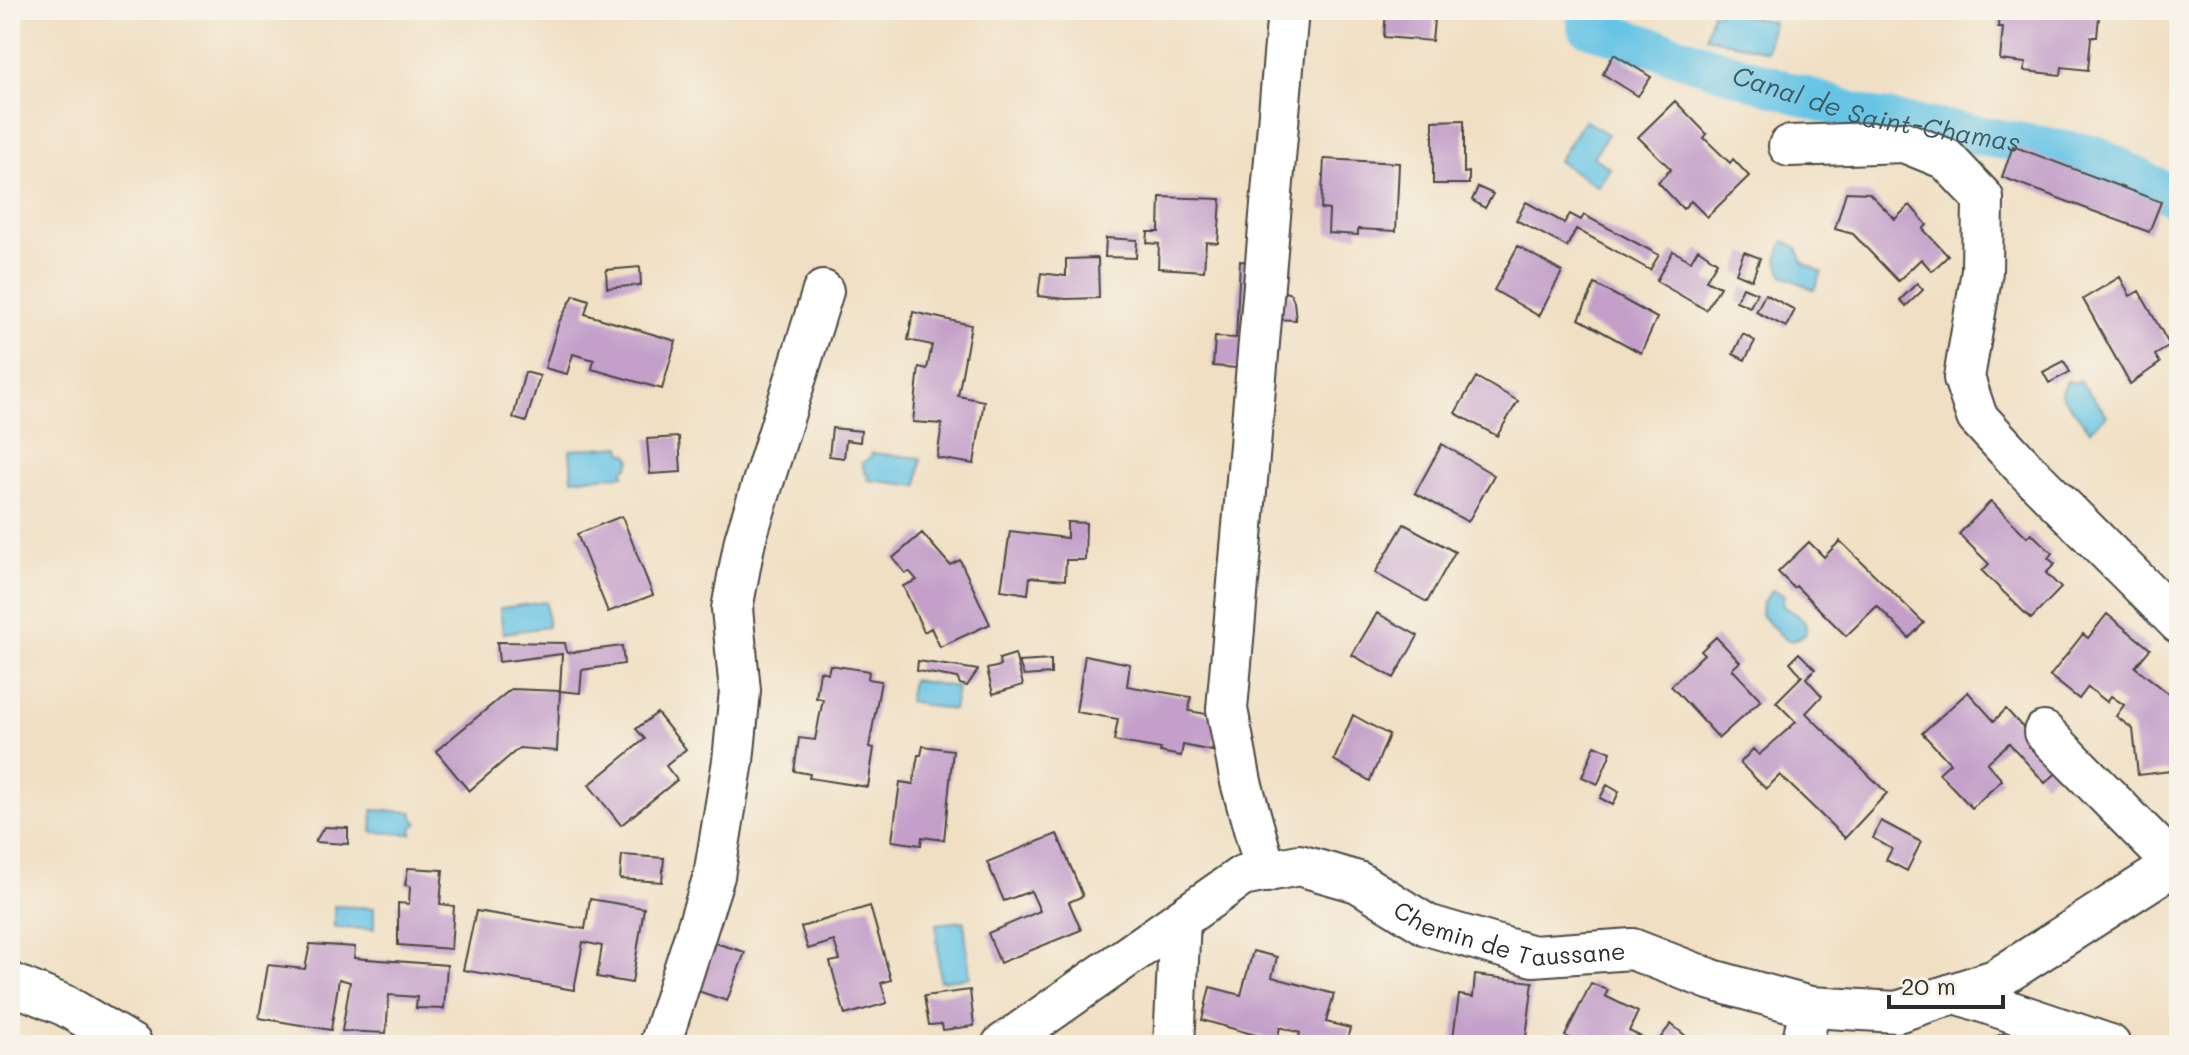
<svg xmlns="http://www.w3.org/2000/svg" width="2189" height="1055" viewBox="0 0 2189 1055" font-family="Mali,sans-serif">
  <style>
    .water { fill: #67c4e5; stroke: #497888; stroke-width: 2 }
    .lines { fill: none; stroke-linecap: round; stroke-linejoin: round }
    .canal { stroke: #67c4e5; stroke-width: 40 }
    .building { fill: #c39fc9 }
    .minor-casing { stroke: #494642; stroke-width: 44 }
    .minor { stroke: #fff; stroke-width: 40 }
    .labels { text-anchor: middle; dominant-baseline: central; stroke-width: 8; stroke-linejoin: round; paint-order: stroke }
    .street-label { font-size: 24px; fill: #2b2b2b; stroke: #f7f3e8 }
    .water-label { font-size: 26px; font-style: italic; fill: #3d5963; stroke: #f7f3e8 }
  </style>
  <rect width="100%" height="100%" fill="#f7f3e8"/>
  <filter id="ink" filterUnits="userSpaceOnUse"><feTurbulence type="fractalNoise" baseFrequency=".0125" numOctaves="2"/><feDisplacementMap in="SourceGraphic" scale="16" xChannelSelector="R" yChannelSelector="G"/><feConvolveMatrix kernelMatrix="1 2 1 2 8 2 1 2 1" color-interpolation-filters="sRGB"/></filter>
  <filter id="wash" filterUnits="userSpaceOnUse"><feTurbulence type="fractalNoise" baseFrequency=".006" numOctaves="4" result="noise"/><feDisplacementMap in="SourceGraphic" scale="32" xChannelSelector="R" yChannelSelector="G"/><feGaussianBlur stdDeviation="1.8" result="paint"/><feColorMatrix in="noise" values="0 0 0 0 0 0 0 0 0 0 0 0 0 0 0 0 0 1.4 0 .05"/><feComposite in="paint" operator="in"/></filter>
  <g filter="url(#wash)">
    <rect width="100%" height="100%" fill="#f0dfc2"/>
    <!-- water -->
    <path class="water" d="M1719 10 1773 22 1767 51 1706 37 1712 12 1718 14Z
      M1584 120 1608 134 1593 157 1610 168 1598 187 1558 161Z
      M1784 241 1797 247 1803 263 1822 272 1814 290 1783 275 1777 259Z
      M2079 380 2107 415 2090 430 2061 395 2067 381 2075 383Z
      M621 446 622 452 629 455 631 461 628 467 623 470 624 475 572 479 570 450Z
      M872 453 921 458 918 486 868 480 869 475 865 473 862 463 871 457Z
      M1773 590 1784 595 1782 604 1784 607C1796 615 1810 618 1805 635L1792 641 1785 639 1761 615 1762 603Z
      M546 602 548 627 503 633 500 608Z
      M912 680 957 687 953 710 908 702Z
      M373 810 413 812V818L418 823 412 828V834L372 832Z
      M334 906 374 908V929L334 928Z
      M964 921 970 977 940 981 936 924Z"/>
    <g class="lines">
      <!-- canal -->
      <path class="canal" id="s1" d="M1587 10V26L1868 117 2095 155 2179 199"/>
    </g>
    <g id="blocks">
      <!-- building -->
      <path class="building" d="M1386 10H1435L1432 41 1384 37Z
        M1999 10H2077V13L2099 16 2097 37H2091L2088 70 2062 67 2061 75 2024 71 2026 63 2000 60 2003 27H1998Z
        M1614 54 1651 77 1638 96 1603 74Z
        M1675 101 1707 134 1704 138 1730 163 1733 159 1749 176 1707 217 1691 201 1683 209 1658 182 1671 169 1638 137Z
        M1464 120V173L1469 172V184H1433V121Z
        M2013 146 2161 202 2149 232 2002 177Z
        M1324 159 1399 163 1396 231 1358 229V235L1328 233 1329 210 1321 209Z
        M1478 187 1493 194 1485 208 1472 200Z
        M1846 192 1869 193 1895 219 1910 205 1927 225 1923 229 1948 256 1932 271 1921 259 1898 281 1853 234 1835 229Z
        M1160 197 1221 199 1218 243 1206 242 1204 271 1158 268 1159 244 1147 243 1148 232H1159Z
        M1526 202 1564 223 1570 214 1581 220 1584 215 1659 255 1650 270 1576 229 1567 247 1516 220Z
        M1106 238 1137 240 1136 258 1105 257Z
        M1518 246 1562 272 1539 316 1494 290Z
        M1698 249 1717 262 1706 280 1720 287 1706 310 1656 281 1673 251 1691 261Z
        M1744 252 1760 258 1752 280 1736 273Z
        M1098 258 1099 298 1066 299 1038 296 1041 273 1066 276V259Z
        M1240 261 1255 262 1247 369 1213 366 1215 337 1236 338Z
        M640 267 641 285 607 288 606 270Z
        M2120 277 2130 296 2139 291 2170 346 2155 355 2160 363 2130 384 2083 299Z
        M1917 283 1923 290 1906 306 1900 300Z
        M1595 284 1657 318 1641 353 1579 319Z
        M1743 287 1757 293 1750 307 1736 301Z
        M1276 289 1291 294 1294 301 1296 320 1271 319Z
        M1765 294 1795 310 1786 327 1756 312Z
        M574 295 589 300 585 314 676 341 662 389 592 369 594 360 573 354 567 374 545 368 559 322Z
        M913 312 971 325 958 396 984 401 974 464 937 458 942 424 913 422 919 367 927 369 932 345 908 340Z
        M1743 334 1755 341 1745 360 1733 354Z
        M2064 361 2070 372 2049 383 2043 372Z
        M525 372 540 376 526 422 513 418Z
        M1476 377 1518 401 1497 436 1455 413Z
        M832 428 861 431 860 442 846 440 844 458 829 456Z
        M679 437 681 472 650 474 647 439Z
        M1442 444 1494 475 1468 522 1415 493Z
        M1991 501 2027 537 2031 533 2052 553 2048 558 2055 564 2046 573 2061 588 2031 619 1982 571 1989 564 1959 534Z
        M622 516 653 595 608 612 577 534Z
        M1067 522 1086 523 1085 560H1066L1065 580 1030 577 1028 594 1001 590 1010 531 1067 538Z
        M1404 524 1455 552 1427 602 1375 573Z
        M922 533 950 565 960 560 990 624 940 647 931 628 924 632 903 586 917 580 910 572 905 573 893 558Z
        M1840 541 1924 623 1909 638 1877 606 1846 636 1796 586 1794 588 1778 572 1809 542 1824 557Z
        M1377 613 1418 636 1394 678 1352 655Z
        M2107 614 2150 649 2135 667 2173 697 2169 702 2179 710V770L2138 775 2133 729 2116 716 2124 705 2111 696 2107 702 2088 687 2079 699 2050 676 2083 634 2088 638Z
        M1716 637 1740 662 1732 669 1761 700 1719 738 1671 686 1704 654 1701 651Z
        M497 642 565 643 567 653 622 646 624 664 582 670 580 693 560 691 562 654 499 662Z
        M1799 653 1815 669 1806 678 1822 696 1806 713 1887 793 1845 838 1780 775 1766 789 1740 763 1753 749 1759 755 1796 722 1776 702 1802 676 1790 662Z
        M1015 654 1023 685 993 694 987 669 1000 666 999 659Z
        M1085 655 1130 664 1127 686 1191 697 1189 711 1218 716 1212 751 1183 745 1181 756 1160 752 1161 749 1114 741 1118 719 1076 712Z
        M1051 660V674L1024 676 1019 662Z
        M918 661 959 667 978 670 967 686 960 684 957 678 917 671Z
        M830 665 869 671 868 679 881 681 869 747 874 748 868 787 809 778 810 774 794 771 799 738 815 740 823 699 816 698 820 671 828 673Z
        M511 689 560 691 557 751 519 748 469 791 436 751Z
        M1968 692 1994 721 2006 709 2061 769 2045 783 2009 743 1987 763 2002 780 1972 808 1939 773 1950 763 1922 733Z
        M657 713 686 749 666 766 677 780 621 825 589 785 645 739 636 729Z
        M1353 715 1389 735 1370 781 1334 760Z
        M1595 745 1611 752 1598 784 1582 777Z
        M923 746 953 750 944 840 922 837 921 845 892 841 900 782 913 784 918 755H921Z
        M1607 785 1619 792 1613 805 1600 798Z
        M1881 821 1921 842 1907 871 1886 860 1892 849 1873 838Z
        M324 827 348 828V844L315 842Z
        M1057 834 1083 896 1069 902 1081 930 1000 963 988 933 1040 911 1031 891 1004 901 987 862Z
        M622 855 664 858 662 882 620 879Z
        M408 868 443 870 440 904 454 906 451 949 398 945V903L409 904 410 886 405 885Z
        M590 899 644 908 632 983 597 977 602 946 583 942 574 990 463 970 476 911 585 929Z
        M870 906 891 980 881 983 887 1003 845 1015 830 962 840 960 834 941 808 949 801 927Z
        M715 943 745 952 727 1001 698 991Z
        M310 944 355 947 354 958 447 965 444 1009 416 1008 417 997 389 995 386 1033 342 1031 350 982 339 979 331 1030 259 1018 268 965 305 969Z
        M1253 951 1277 957 1272 977 1334 994 1326 1022 1350 1028 1346 1045H1297L1300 1033 1280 1027 1277 1041 1202 1020 1210 987 1241 995Z
        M1475 975 1533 982 1525 1045 1452 1044 1459 995 1473 997Z
        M1591 983 1608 990 1605 996 1638 1012 1629 1031 1646 1039 1643 1045H1584L1565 1036Z
        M970 990 974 1026 943 1030 942 1024 929 1025 924 996Z
        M1671 1024 1697 1045H1655Z
        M2009 1031 2013 1045H1975Z"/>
    </g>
  </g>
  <g filter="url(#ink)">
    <use href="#blocks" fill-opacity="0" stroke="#494642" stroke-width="2"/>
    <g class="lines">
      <defs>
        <g id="minor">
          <path d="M1789 146 1904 142 1946 159 1983 198 1982 271 1964 378 1977 417 2027 471 2179 623"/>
          <path d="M2044 732 2175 865"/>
          <path d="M1266 872 1241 782 1227 709 1288 10"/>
          <path d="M10 983 66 1006 132 1045"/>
          <path d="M1956 993 2110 1045"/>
          <path d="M660 1045 714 876 733 761 740 691 732 609 745 540 823 291"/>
          <path id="s2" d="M1002 1045 1242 876 1299 865 1358 882 1427 925 1533 956 1632 949 1712 980 1810 1007 1897 1012 1995 980 2179 862"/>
          <path d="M1174 1045 1180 920"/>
          <path d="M1802 1045 1810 1007"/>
        </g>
      </defs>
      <!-- minor casing -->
      <use href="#minor" class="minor-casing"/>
      <!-- minor -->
      <use href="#minor" class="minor"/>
    </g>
  </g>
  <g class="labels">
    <!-- street labels -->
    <g class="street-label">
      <text stroke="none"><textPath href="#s2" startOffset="578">Chemin de Taussane</textPath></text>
    </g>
    <!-- water labels -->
    <g class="water-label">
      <text stroke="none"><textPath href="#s1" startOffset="318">Canal de Saint-Chamas</textPath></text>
    </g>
  </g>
  <!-- margin -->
  <rect width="2189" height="1055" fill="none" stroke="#f7f3e8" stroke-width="40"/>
  <!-- scale -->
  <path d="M1889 995v12h114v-12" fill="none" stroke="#2b2b2b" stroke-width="4"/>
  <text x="1901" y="995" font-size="24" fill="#2b2b2b" stroke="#f7f3e8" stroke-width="6" paint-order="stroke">20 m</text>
</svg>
